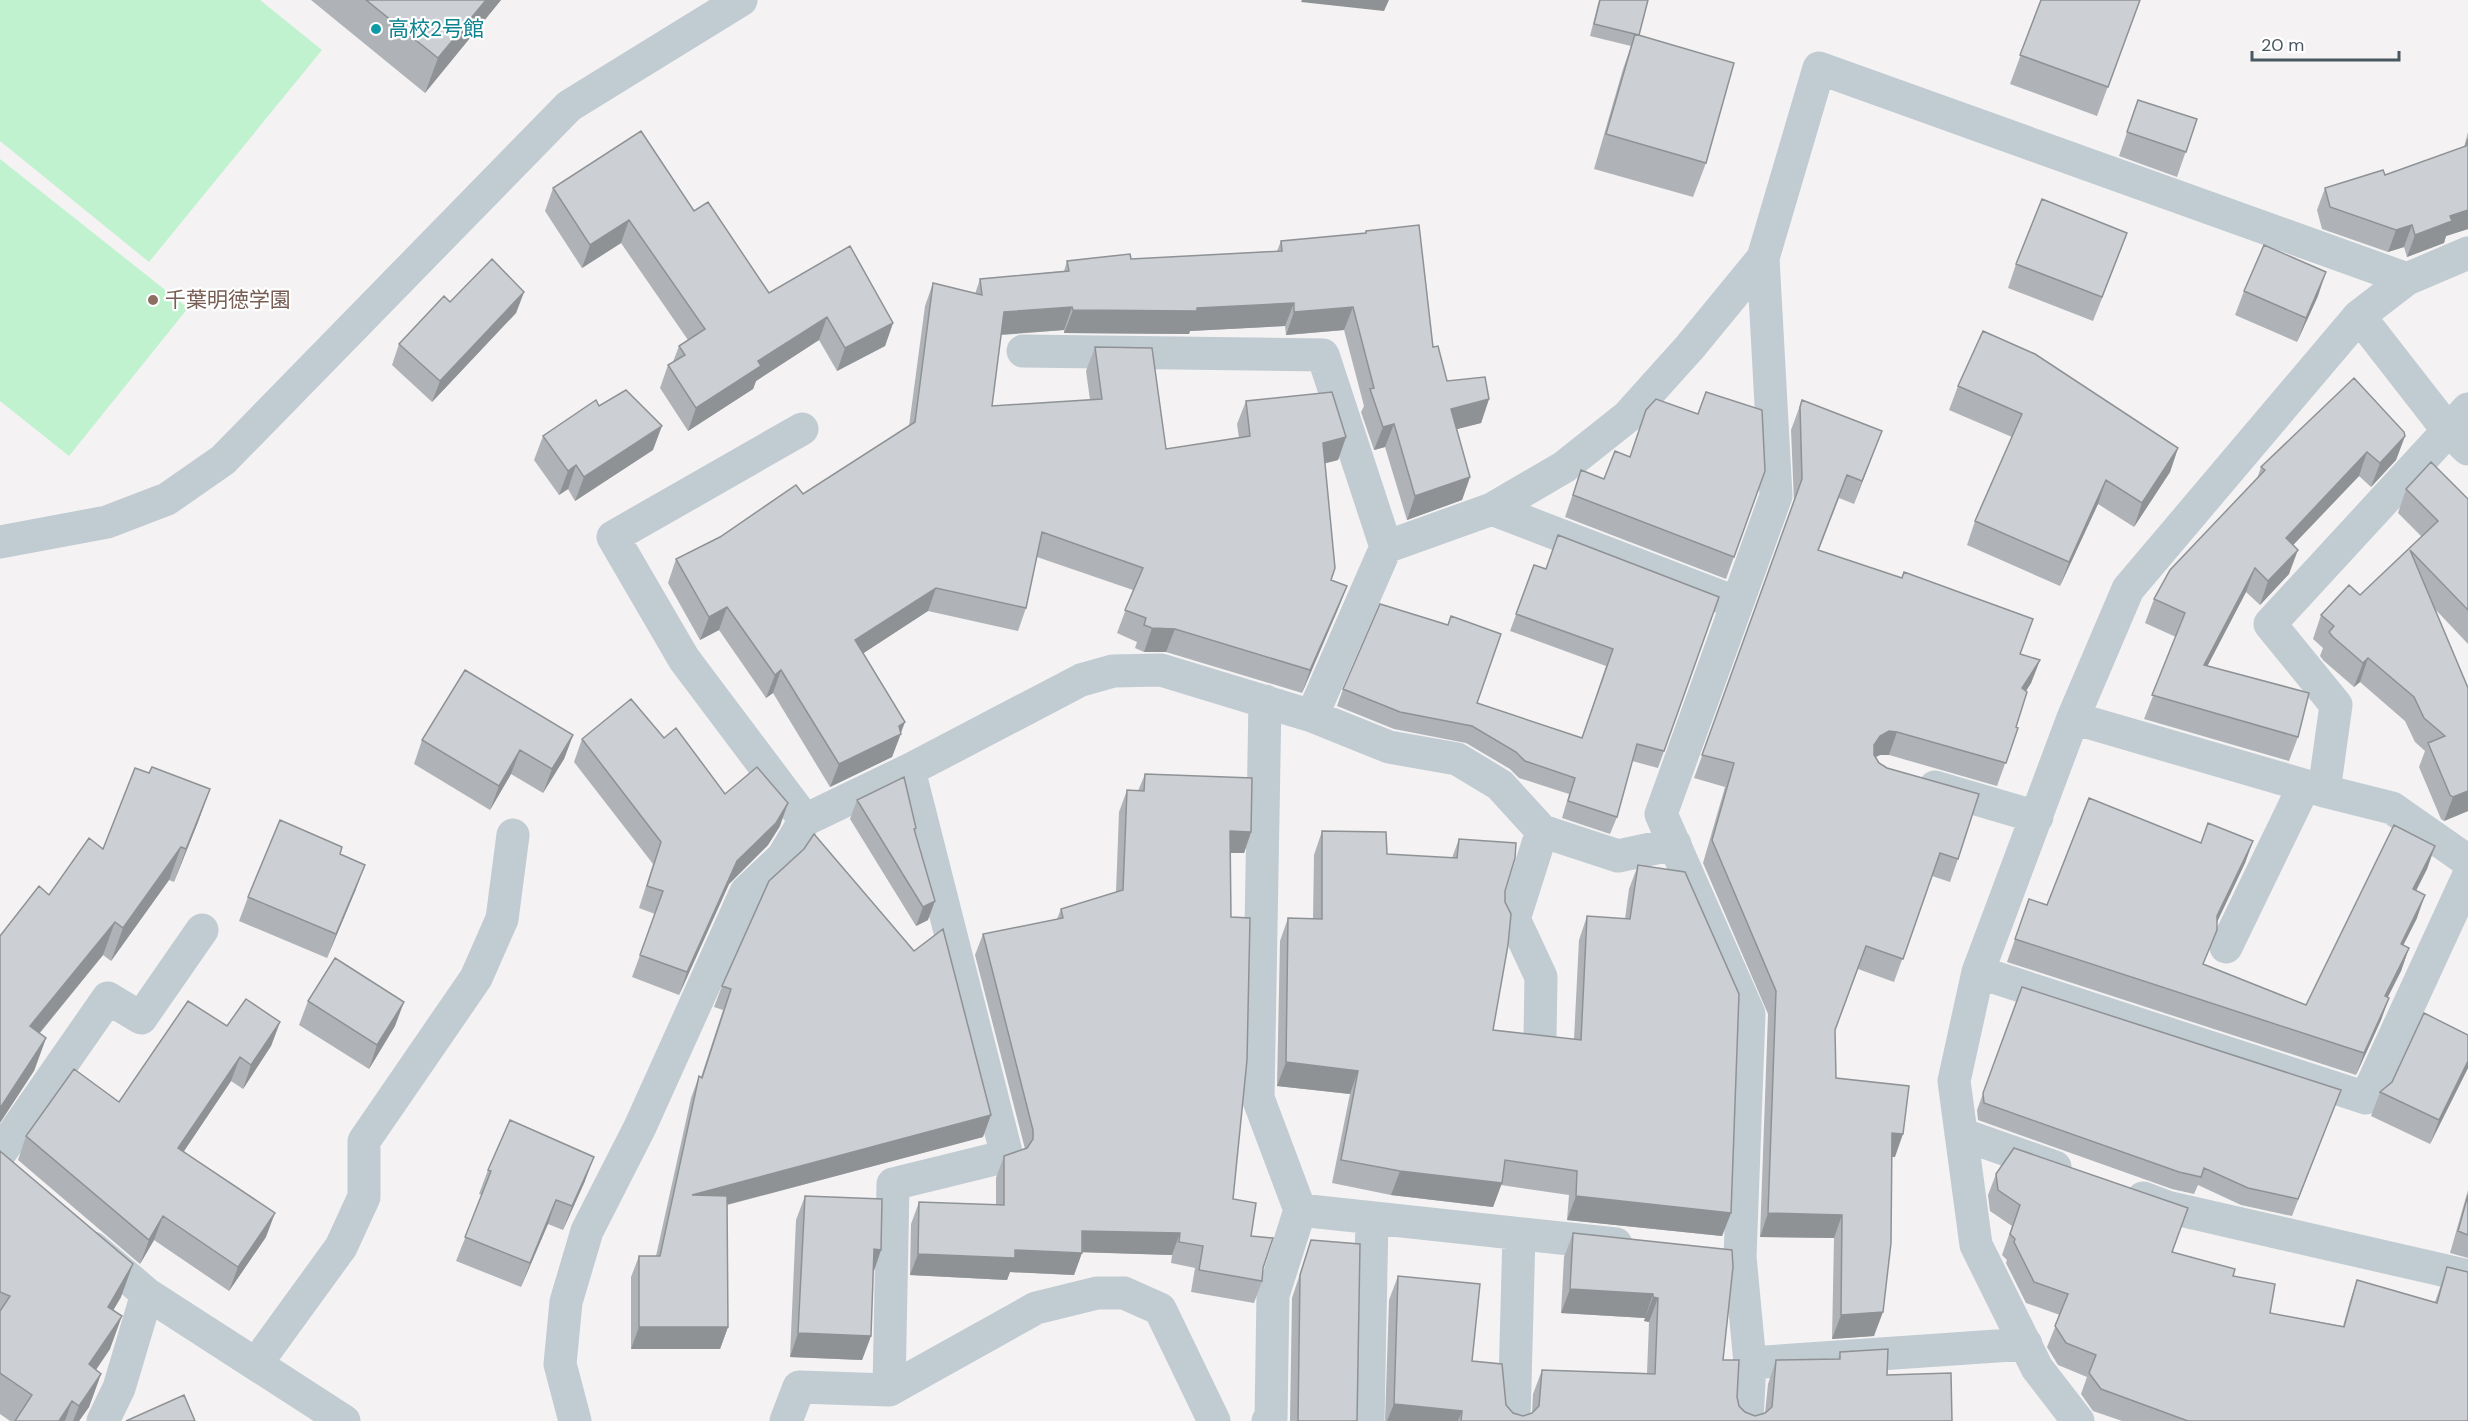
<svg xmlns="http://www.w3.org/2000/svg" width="2468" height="1421" viewBox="0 0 2468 1421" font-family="'DM Sans','Noto Sans JP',sans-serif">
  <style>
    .pitch { fill: #c0f2d0 }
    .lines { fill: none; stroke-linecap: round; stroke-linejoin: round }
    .minor { stroke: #c0cbd2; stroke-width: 33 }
    .wall { fill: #afb3b7 }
    .shaded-wall { fill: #8f9295 }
    .building { fill: #ccd0d5; stroke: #8f9295; stroke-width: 1.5 }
    .culture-dot { fill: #0f9aa8; stroke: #fff; stroke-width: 2 }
    .education-dot { fill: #8d6e63; stroke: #fff; stroke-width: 2 }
    .labels { text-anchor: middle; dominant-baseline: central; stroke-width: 4.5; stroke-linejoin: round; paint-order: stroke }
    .culture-label { font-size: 21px; fill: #0d838f; stroke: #fff; text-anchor: start }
    .education-label { font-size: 21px; fill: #785e54; stroke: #fff; text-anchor: start }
  </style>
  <rect width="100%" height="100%" fill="#f4f2f2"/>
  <!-- pitch -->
  <path class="pitch" d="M0 0H260L322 50 149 262 0 141Z
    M0 159 188 308 69 456 0 401Z"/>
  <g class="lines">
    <!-- minor -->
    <path class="minor" d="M2359 316 2447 429 2468 449
      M1023 351 1323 355 1386 547
      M802 429 613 537 684 659 805 820
      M1492 509 1737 603
      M0 542 107 522 167 499 223 460 569 106 741 0
      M1265 701 1258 1098 1300 1210 1273 1295 1271 1418 1268 1421
      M1312 716 1386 547 1492 509 1564 467 1627 417 1690 347 1763 258 1819 68 2407 279
      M2073 718 2324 791 2392 808 2468 861
      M1935 787 2037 817
      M2324 791 2336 705 2270 624 2468 409
      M2226 947 2304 786
      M1978 972 2366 1098 2468 877
      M1540 1038 1541 977 1514 919 1542 831 1618 856 1675 844
      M1961 1134 2055 1167
      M0 1153 108 998 141 1018 202 930
      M2143 1198 2167 1207 2468 1276
      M1300 1210 1616 1244
      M93 1248 147 1294 119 1388 103 1421
      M147 1294 344 1421
      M1750 1363 2026 1344
      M256 1364 341 1247 364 1197V1141L476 978 502 919 513 835
      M889 1390 893 1184 1007 1156 909 770
      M575 1421 560 1364 566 1302 587 1231 640 1127 746 892 783 857 805 820 909 770 1081 680 1113 671 1161 670 1312 716 1389 747 1457 759 1500 785 1542 831
      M786 1421 799 1387 889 1390 1036 1308 1097 1293H1124L1160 1309 1214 1421
      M1368 1421 1372 1218
      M1514 1421 1519 1234
      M1747 1421 1750 1363 1740 1257 1749 1014 1661 814 1776 496 1763 258
      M2078 1421 2037 1368 1976 1245 1954 1081 1978 972 2073 718 2128 589 2359 316 2407 279 2468 253"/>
  </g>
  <!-- wall -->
  <path class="wall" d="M311 0H501L425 93Z
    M1599 0H1648L1639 35 1706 163 1693 197 1594 169 1623 69 1631 46 1590 36Z
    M2041 0H2140L2097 116 2010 84Z
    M2138 100 2197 119 2177 177 2119 156Z
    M2468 132V229L2446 236 2444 243 2407 257 2404 247 2388 252 2322 229 2317 210 2325 188 2385 175 2464 147Z
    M553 188 694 211 769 293 893 323 885 346 837 371 819 340 756 381 753 389 688 431 660 388 668 365 673 362 679 346 688 340 621 243 582 268 545 211Z
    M1366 231 1433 347 1447 381 1489 399 1481 423 1456 429 1470 477 1462 500 1407 520 1385 447 1374 450 1361 412 1364 406 1344 330 1286 335 1285 326 1190 331 1189 334 1064 333V330L1001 335 992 406 1090 400 1086 371 1095 347 1166 449 1239 438 1237 424 1246 401 1346 437 1338 460 1325 463 1331 581 1347 586 1338 609 1302 693 1166 652H1144L1135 648 1137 642 1117 633 1133 590 1037 557 1026 608 1018 631 928 611 863 653 901 734 892 757 830 787 773 693 766 698 719 630 700 640 668 583 676 559 803 494 909 426 925 306 933 283 975 294 980 279 1064 271 1067 261 1131 259 1277 251 1281 241 1365 233Z
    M2127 233 2093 321 2008 288 2016 264Z
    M2244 291 2318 296 2297 342 2235 315Z
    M524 292 516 313 432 402 392 365 399 344 450 302Z
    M1958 386 2178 448 2170 472 2134 527 2098 504 2060 586 1967 545 1975 521 2012 437 1949 410Z
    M1802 400 1873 454 1854 504 1839 498 1819 550 2020 654 2040 660 2031 683 2026 691 2016 727 2018 728 1997 786 1889 755H1880L1876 757 1879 763 1958 859 1950 882 1932 876 1894 982 1858 969 1835 1030 1836 1078 1895 1157H1892L1874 1336 1832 1339 1834 1238 1760 1237 1768 1014 1703 863 1725 787 1694 778 1794 502 1791 430Z
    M1646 410 1765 471 1726 579 1565 517 1581 470 1604 479 1630 457Z
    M543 436 653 450 575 501 568 489 559 495 534 460Z
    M2405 436 2396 460 2371 487 2359 476 2293 545 2289 574 2260 605 2246 592 2207 666 2298 737 2289 761 2144 719 2176 637 2145 623 2154 599 2257 479 2261 467Z
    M2406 489 2468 499V644L2435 609 2468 811 2444 821 2441 819 2419 767 2425 751 2415 742 2405 721 2360 682 2354 687 2324 661 2320 656 2323 648 2313 639 2321 615 2360 595 2422 537 2398 513Z
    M1534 565 1546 569 1719 597 1658 768 1632 761 1617 817 1610 834 1562 818 1569 794 1519 778 1510 769 1466 743 1394 729 1337 706 1343 689 1477 703 1582 738 1606 666 1510 631Z
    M573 735 564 759 543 793 511 774 490 810 414 764 422 740Z
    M664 738 725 794 780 826 768 845 729 884 679 995 632 977 655 914 639 908 653 864 574 762 582 739Z
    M149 773 210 789 198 822 174 882 169 880 111 961 103 955 40 1033 46 1038 34 1071 49 895 103 849Z
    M1145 774 1251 832 1244 853H1230L1233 1199 1251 1236 1263 1268 1262 1281 1254 1303 1191 1292 1195 1268 1171 1263 1172 1255 1082 1252 1074 1275 1010 1272 1007 1280 910 1275 911 1224 919 1202 996 1205V1178L1004 1156 1025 1149 975 955 983 934 1057 919 1061 909 1116 892 1119 812 1127 790 1138 791Z
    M857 800 916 828 915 833 928 920 916 926 850 819Z
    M1322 831 1387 854 1452 858 1459 839 1505 891 1493 1030 1574 1039 1579 940 1587 916 1625 919 1629 889 1638 865 1731 1213 1722 1236 1567 1220 1569 1195 1501 1185 1493 1207 1391 1195 1332 1183 1350 1094 1277 1086 1280 941 1288 918 1313 919 1314 855Z
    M2253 841 2245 863 2217 922 2203 965 2306 1005 2435 846 2427 869 2416 891 2417 918 2403 946 2409 948 2401 971 2388 997 2389 998 2381 1020 2356 1075 2007 962 2029 899 2047 905 2201 843Z
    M340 854 356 889 327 958 239 921 248 897Z
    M769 881 983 1137 727 1205 728 1327 720 1349H631V1277L639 1256H656L691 1098 699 1076 701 1077 723 1010 714 1007 722 986Z
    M2022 987 2334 1107 2292 1216 2241 1205 2198 1185 2194 1194 2172 1189 1978 1120 1977 1110Z
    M308 1001 395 1026 369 1069 299 1025Z
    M280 1022 271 1046 243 1089 231 1081 184 1151 266 1237 229 1291 154 1240 140 1264 18 1160 26 1136 119 1102Z
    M2468 1068 2430 1144 2371 1116 2380 1092Z
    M0 1151 121 1297 113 1310 110 1349 96 1370 101 1374 89 1407 79 1421H10L0 1414Z
    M488 1170 585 1181 563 1230 548 1224 521 1287 456 1261 482 1195 479 1194Z
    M1996 1174 2172 1252 2233 1276 2270 1313 2343 1326 2350 1301 2357 1280 2435 1302 2447 1267 2468 1421H2122L2093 1411 2081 1394 2087 1377 2058 1365 2047 1347 2060 1315 2026 1303 2006 1263 2007 1260 2002 1255 2012 1226 1990 1211 1988 1195Z
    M2468 1190V1258L2450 1253Z
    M805 1196 881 1250 873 1271 871 1336 862 1360 790 1357 796 1220Z
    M1573 1233 1732 1250 1723 1360 1737 1397 1739 1406 1745 1412 1755 1416 1765 1413 1768 1384 1776 1360 1838 1359 1840 1352 1887 1375 1952 1421H1385L1389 1300 1398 1276 1472 1361 1506 1405 1513 1413 1523 1416 1532 1413 1533 1394 1542 1370 1647 1373 1649 1322 1644 1321 1645 1318 1561 1313 1564 1257Z
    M1311 1240 1357 1421H1290L1292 1298Z"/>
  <!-- shaded-wall -->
  <path class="shaded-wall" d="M486 0H501L425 93 438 58Z
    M1302 0H1389L1384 11 1301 2Z
    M2468 210V229L2446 236 2444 243 2407 257 2415 235 2450 216Z
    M629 220 621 243 582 268 590 245Z
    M2412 225 2404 247 2388 252 2396 230Z
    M2127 233 2118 257 2093 321 2102 297Z
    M2326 272 2318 296 2297 342 2306 318Z
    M524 292 516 313 432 402 440 381Z
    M1294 303 1285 326 1190 331 1189 334 1064 333 1073 310 1197 308Z
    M1072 307 1064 330 996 335 1004 312Z
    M1353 307 1344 330 1286 335 1294 312Z
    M827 317 819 340 756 381 753 389 688 431 696 408 758 361Z
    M893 323 885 346 837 371 845 348Z
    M1489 399 1481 423 1442 433 1451 409Z
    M1394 424 1385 447 1374 450 1383 427Z
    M662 426 653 450 575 501 584 477Z
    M1882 431 1873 454 1854 504 1862 481Z
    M2405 436 2396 460 2371 487 2380 463Z
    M1346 437 1338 460 1315 466 1323 443Z
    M2178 448 2170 472 2134 527 2142 503Z
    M2367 452 2359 476 2277 562 2286 538Z
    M576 465 568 489 559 495 568 471Z
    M1470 477 1462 500 1407 520 1415 496Z
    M2106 480 2098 504 2060 586 2069 562Z
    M2298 550 2289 574 2260 605 2268 581Z
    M2255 568 2246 592 2195 690 2204 665Z
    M1347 586 1338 609 1302 693 1310 670Z
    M936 588 928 611 847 664 855 640Z
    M727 607 719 630 700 640 709 617Z
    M1152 628 1175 629 1166 652H1144Z
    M2368 658 2360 682 2354 687 2363 663Z
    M2040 660 2031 683 2013 711 2022 688Z
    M781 670 773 693 766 698 775 675Z
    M905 722 892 757 830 787 839 764Z
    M1889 731 1897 732 1889 755H1880L1871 759 1874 745 1880 736Z
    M573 735 564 759 543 793 552 769Z
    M520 750 511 774 490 810 499 786Z
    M210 789 198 822 174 882 186 849Z
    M2468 791V811L2444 821 2453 797Z
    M788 803 780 826 768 845 729 884 679 995 687 972 737 861Z
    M1230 831 1251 832 1244 853H1222Z
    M2253 841 2245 863 2209 939 2217 916Z
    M2435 846 2427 869 2405 912 2413 889Z
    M181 847 169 880 111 961 123 928Z
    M365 865 356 889 327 958 336 934Z
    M2425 895 2417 918 2392 967 2401 944Z
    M935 901 928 920 916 926 923 907Z
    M115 922 103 955 18 1059 30 1026Z
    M2409 948 2401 971 2377 1018 2385 996Z
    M2389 998 2381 1020 2356 1075 2364 1053Z
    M404 1002 395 1026 369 1069 377 1045Z
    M280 1022 271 1046 243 1089 251 1065Z
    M46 1038 34 1071 0 1123V1108Z
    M240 1057 231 1081 170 1172 178 1148Z
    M2468 1061V1068L2430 1144 2439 1120Z
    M1286 1062 1358 1071 1350 1094 1277 1086Z
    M991 1115 983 1137 684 1216 692 1195Z
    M1892 1133 1903 1134 1895 1157 1884 1156Z
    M594 1157 585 1181 563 1230 572 1206Z
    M1400 1171 1502 1183 1493 1207 1391 1195Z
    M1576 1196 1731 1213 1722 1236 1567 1220Z
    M556 1200 548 1224 521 1287 530 1263Z
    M275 1213 266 1237 229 1291 238 1267Z
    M1768 1213 1842 1215 1834 1238 1760 1237Z
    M163 1216 154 1240 140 1264 149 1240Z
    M1082 1231 1180 1233 1172 1255 1075 1252Z
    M874 1249 881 1250 873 1274Z
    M1015 1250 1082 1253 1074 1275 1010 1272 1007 1280 910 1275 918 1254Z
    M133 1264 121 1297 96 1340 108 1307Z
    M1570 1289 1653 1294 1645 1318 1561 1313Z
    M1653 1297 1658 1298 1649 1322 1644 1321Z
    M1883 1312 1874 1336 1832 1339 1841 1315Z
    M122 1316 110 1349 77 1397 89 1364Z
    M639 1327H728L720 1349H631Z
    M798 1333 871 1336 862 1360 790 1357Z
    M101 1374 89 1407 79 1421H73L79 1406Z
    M72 1401 65 1421H59Z
    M1394 1404 1462 1411 1458 1421H1387Z"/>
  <!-- building -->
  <path class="building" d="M366 0H486L438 58Z
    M1600 0H1648L1639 35 1594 24Z
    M2041 0H2140L2108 87 2020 55Z
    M1635 34 1734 63 1706 163 1606 134Z
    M2138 100 2197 119 2186 152 2127 132Z
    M641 131 694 211 708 202 769 293 850 246 893 323 845 348 827 317 758 361 761 366 696 408 668 365 685 355 679 346 705 329 629 220 590 245 553 188Z
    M2468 139V210L2450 216 2452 221 2415 235 2412 225 2396 230 2330 207 2325 188 2383 170 2385 175 2466 146Z
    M2042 199 2127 233 2102 297 2016 264Z
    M1419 225 1433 347 1438 346 1447 381 1485 377 1489 399 1451 409 1470 477 1415 496 1394 424 1383 427 1370 389 1374 388 1353 307 1294 312V303L1197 308V311L1073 310 1072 307 1004 312 992 406 1102 399 1095 347 1152 348 1166 449 1250 436 1246 401 1332 392 1346 437 1323 443 1335 568 1331 580 1347 586 1310 670 1175 629 1152 628 1144 625 1146 618 1125 610 1143 568 1042 532 1026 608 936 588 855 640 905 722 899 726 901 734 839 764 781 670 775 675 727 607 709 617 676 559 720 537 796 485 803 494 915 422 933 283 982 295 980 279 1069 271 1067 261 1130 254 1131 259 1282 251 1281 241 1366 233V231Z
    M2264 245 2326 272 2306 318 2244 291Z
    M492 259 524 292 440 381 399 344 444 296 450 302Z
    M1983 331 2035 354 2178 448 2142 503 2106 480 2069 562 1975 521 2022 414 1958 386Z
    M2354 378 2404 432 2405 436 2380 463 2367 452 2286 538 2298 550 2268 581 2255 568 2204 665 2309 693 2298 737 2152 695 2185 613 2154 599 2170 570 2265 470 2261 467Z
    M626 390 662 426 584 477 576 465 568 471 543 436 596 400 599 406Z
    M1706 392 1762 410 1765 471 1734 557 1573 495 1581 470 1604 479 1615 451 1630 457 1646 410 1656 399 1698 414Z
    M1802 400 1882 431 1862 481 1847 475 1818 550 1902 578 1904 572 2033 619 2020 654 2040 660 2022 688 2027 692 2016 727 2018 728 2006 763 1897 732 1889 731 1880 736 1874 745V755L1879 763 1887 768 1979 794 1958 859 1940 853 1903 959 1866 946 1835 1030 1836 1078 1909 1086 1903 1134 1892 1133 1891 1243 1883 1312 1841 1315 1842 1215 1768 1213 1776 991 1712 840 1734 763 1702 755 1802 479 1800 407Z
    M2431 462 2468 499V610L2410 550 2468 688V791L2453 797 2450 795 2428 743 2445 736 2424 718 2414 697 2368 658 2363 663 2333 637 2329 632 2334 626 2321 615 2349 585 2360 595 2438 521 2406 489Z
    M1558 535 1719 597 1664 751 1637 744 1617 817 1568 801 1575 778 1525 761 1516 752 1472 726 1400 712 1343 689 1380 604 1448 625 1451 616 1501 634 1477 703 1582 738 1613 649 1516 614 1534 565 1546 569Z
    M465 670 573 735 552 769 520 750 499 786 422 740Z
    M631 699 664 738 676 728 725 794 757 767 788 803 776 823 737 861 687 972 640 955 663 891 647 886 661 842 582 739Z
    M152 767 210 789 186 849 181 847 123 928 115 922 30 1026 46 1038 0 1108V936L39 886 49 895 89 838 103 849 135 768 149 773Z
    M1145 774 1252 778 1251 832 1230 831 1231 917 1250 918 1247 1060 1233 1199 1256 1203 1251 1236 1273 1238 1263 1268 1262 1281 1199 1270 1203 1246 1179 1242 1180 1233 1082 1231V1253L1015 1250V1258L918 1254 919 1202 1004 1205V1156L1027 1148 1033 1139V1130L983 934 1063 918 1061 909 1123 890 1127 790 1144 791Z
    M904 777 916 828 914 829 935 901 923 907 857 800Z
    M2089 798 2201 843 2208 823 2253 841 2217 916V930L2203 964 2306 1005 2394 825 2435 846 2413 889 2425 895 2401 944 2409 948 2385 996 2389 998 2364 1053 2015 939 2029 899 2047 905Z
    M280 820 342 847 340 854 365 865 336 934 248 897Z
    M1322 831 1386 832 1387 854 1457 858 1459 839 1516 843 1515 858 1505 891V902L1511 914 1508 945 1493 1030 1581 1040 1587 916 1630 919 1638 865 1685 872 1739 994 1731 1213 1576 1196 1577 1171 1505 1160 1502 1183 1400 1171 1341 1160 1358 1071 1286 1062 1288 918 1322 919Z
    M814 834 914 951 943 929 991 1115 692 1195 727 1196 728 1327H639V1256H660L699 1076 702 1078 731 989 722 986 769 881 804 849Z
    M335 958 404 1002 377 1045 308 1001Z
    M2022 987 2341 1090 2298 1199 2248 1188 2204 1168 2201 1177 2179 1172 1984 1103 1983 1093Z
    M246 999 280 1022 251 1065 240 1057 178 1148 275 1213 238 1267 163 1216 149 1240 26 1136 74 1069 119 1102 188 1001 227 1026Z
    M2424 1013 2468 1035V1061L2439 1120 2380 1092 2392 1082Z
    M510 1120 594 1157 572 1206 556 1200 530 1263 465 1237 491 1171 488 1170Z
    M2014 1148 2188 1208 2172 1252 2235 1269 2233 1276 2275 1284 2270 1313 2344 1327 2357 1280 2437 1303 2447 1267 2468 1272V1421H2188L2101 1389 2089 1373 2096 1355 2066 1343 2055 1326 2068 1294 2034 1282 2014 1242 2015 1239 2010 1234 2020 1205 1998 1190 1996 1174Z
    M0 1151 133 1264 108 1307 122 1316 89 1364 101 1374 79 1406 72 1401 59 1421H15L32 1395 0 1373V1311L10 1296 0 1292Z
    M2468 1195V1235L2458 1231Z
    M805 1196 882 1199 881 1250 874 1249 871 1336 798 1333Z
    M1573 1233 1732 1250 1733 1267 1723 1360H1739L1737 1397 1739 1406 1745 1412 1755 1416 1765 1413 1772 1407 1776 1360 1840 1359V1352L1888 1349 1887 1375 1951 1373 1952 1421H1461L1462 1411 1394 1404 1398 1276 1480 1284 1472 1361 1502 1364 1506 1405 1513 1413 1523 1416 1532 1413 1539 1406 1542 1370 1655 1374 1658 1298 1653 1297V1294L1570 1289Z
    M1311 1240 1360 1244 1357 1421H1298L1300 1275Z
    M184 1395 195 1421H126Z"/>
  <!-- markers -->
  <circle class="culture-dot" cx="376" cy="29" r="6"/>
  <circle class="education-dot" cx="153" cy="300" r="6"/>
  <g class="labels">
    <!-- culture labels -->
    <g class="culture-label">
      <text x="388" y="29">高校2号館</text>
    </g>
    <!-- education labels -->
    <g class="education-label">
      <text x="165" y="300">千葉明徳学園</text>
    </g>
  </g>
  <!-- scale -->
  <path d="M2252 51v9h147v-9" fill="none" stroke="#495761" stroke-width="3"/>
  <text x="2261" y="51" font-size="18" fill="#495761" stroke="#ffffff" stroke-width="4.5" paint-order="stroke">20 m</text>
</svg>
